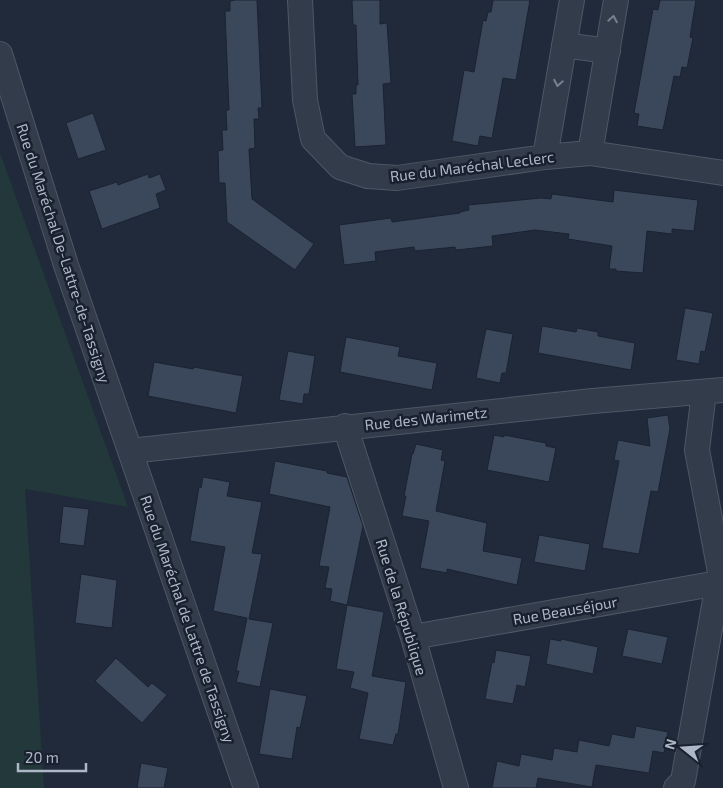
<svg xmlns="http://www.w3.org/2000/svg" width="723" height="788" viewBox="0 0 723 788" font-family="'Exo 2',sans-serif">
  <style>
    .green { fill: #22383b }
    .building { fill: #3b485b; stroke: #1b2331 }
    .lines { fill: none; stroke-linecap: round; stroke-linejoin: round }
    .minor-casing { stroke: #4e5765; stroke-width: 26 }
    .minor { stroke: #333c4a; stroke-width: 24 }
    .oneway { stroke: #77808f }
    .labels { text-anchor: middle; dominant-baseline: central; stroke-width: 5; stroke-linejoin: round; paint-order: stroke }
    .street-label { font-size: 15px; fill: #aeb7c7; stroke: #19212f }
  </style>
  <rect width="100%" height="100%" fill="#202a3a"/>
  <!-- green -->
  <path class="green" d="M0 153 128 507 25 489 44 788H0Z"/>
  <!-- building -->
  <path class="building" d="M235 0H257L262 108H258L259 119H254L255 148 249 149 252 199 314 244 295 270 227 222 225 183H219L218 151 223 150 222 130H227L226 110H229L225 11H230V1Z
    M352 0H380V24L387 23 391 83 383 84 386 145 355 147 352 94H356V85H358L356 25H353Z
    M493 0H530L516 80 503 78 492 138 480 136 478 146 452 141 464 70 474 72 483 20 486 21 488 12H491Z
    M660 0H696L690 37 693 38 687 68 682 67 680 77 674 76 663 130 637 126 639 114 634 113 653 9 658 10Z
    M93 113 106 150 78 159 66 123Z
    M148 174 149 178 160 174 166 190 156 194 160 208 102 229 89 191 117 182 118 185Z
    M614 190 698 200 694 231 672 229V234L647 231 643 273 616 271V269H609L612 246 568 239 569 234 535 230 492 236 493 246 456 250 455 247 415 251 414 247 375 252 376 261 344 265 339 225 391 218 392 222 460 213V212L469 210 468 205 541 198 551 199 552 194 613 202Z
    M685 308 713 313 705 352 701 351 699 364 676 360Z
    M542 326 576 332 577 328 598 332V336L635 343 631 370 538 353Z
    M486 329 513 334 506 373H502L500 383 476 378Z
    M346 337 400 347 398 356 437 363 432 390 340 372Z
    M288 351 315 356 309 394H304L303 404 279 400Z
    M154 362 193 369 194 367 243 376 236 413 148 396Z
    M668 415 670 429 658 492 651 491 639 554 602 548 619 461 614 460 618 440 650 446 647 418Z
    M494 435 504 437V435L546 443V446L556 448 549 482 487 470Z
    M416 444 443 450 441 460 445 461 436 511 487 523 483 551 522 558 517 585 447 569V573L420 568 429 521 402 516 406 496H404L412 454H413Z
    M275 461 327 471V473L347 477 363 526 347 605 330 601 332 589 325 588 329 567 319 566 330 507 269 494Z
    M203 477 230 482 227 496 262 502 252 553 262 554 249 619 273 623 260 687 236 682 239 671H236L247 618 213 611 225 547 190 541 199 487 201 488Z
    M63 506 89 509 84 546 59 543Z
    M539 535 590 544 585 571 534 562Z
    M81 574 117 580 112 628 75 623Z
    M347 605 384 612 372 676 406 682 398 734H396L393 745 359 739 368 693 350 688 354 672 336 669Z
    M628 629 668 637 662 664 622 656Z
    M550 639 561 641V639L598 647 593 674 546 664Z
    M496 650 531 656 525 687 517 685 513 704 485 699 492 662 494 663Z
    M116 658 148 687 152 683 167 695 142 723 95 681Z
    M270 689 307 696 300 728 297 727 292 759 259 754Z
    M636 726 668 732 664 753 653 751 649 773 596 765 592 787 538 778 536 788H492L497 761 519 766 521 754 552 760 554 748 577 752 579 740 609 746 612 734 634 738Z
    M141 763 168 768 164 788H137Z"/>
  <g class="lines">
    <defs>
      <path id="minor" d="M300 0 305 100 313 139 340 167 368 176 397 178 545 157 590 153 723 173
        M564 45 608 51
        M0 54 66 265 246 788
        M590 153 616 0
        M545 157 572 0
        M345 426 413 637 456 788
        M130 451 593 401 723 390
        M413 637 718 583
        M676 788 683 781 720 572 697 450 704 392"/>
    </defs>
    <!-- minor casing -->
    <use href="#minor" class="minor-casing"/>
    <!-- minor -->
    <use href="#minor" class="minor"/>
  </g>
  <!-- one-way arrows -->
  <defs><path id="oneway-chevron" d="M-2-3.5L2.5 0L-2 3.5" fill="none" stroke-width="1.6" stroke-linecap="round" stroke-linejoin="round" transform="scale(1.25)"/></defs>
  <g class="oneway">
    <use href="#oneway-chevron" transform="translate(613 19) rotate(-80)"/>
    <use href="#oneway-chevron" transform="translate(558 83) rotate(100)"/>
  </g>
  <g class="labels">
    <!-- street labels -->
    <g class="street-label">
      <text transform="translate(472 166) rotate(-7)">Rue du Maréchal Leclerc</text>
      <text transform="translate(64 253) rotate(72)">Rue du Maréchal De-Lattre-de-Tassigny</text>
      <text transform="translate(426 418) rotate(-6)">Rue des Warimetz</text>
      <text transform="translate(402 607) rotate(73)">Rue de la République</text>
      <text transform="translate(565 610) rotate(-10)">Rue Beauséjour</text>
      <text transform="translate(188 619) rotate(71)">Rue du Maréchal de Lattre de Tassigny</text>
    </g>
  </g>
  <!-- north arrow -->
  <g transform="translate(683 748) rotate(287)" stroke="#19212f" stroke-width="4" paint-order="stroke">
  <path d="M0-4L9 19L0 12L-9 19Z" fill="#aeb7c7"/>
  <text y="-8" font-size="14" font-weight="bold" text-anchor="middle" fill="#aeb7c7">N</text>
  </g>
  <!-- scale -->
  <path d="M18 763v8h68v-8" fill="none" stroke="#aeb7c7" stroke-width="2.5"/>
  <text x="25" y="763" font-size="15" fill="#aeb7c7" stroke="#19212f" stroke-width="4" paint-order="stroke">20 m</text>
</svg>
